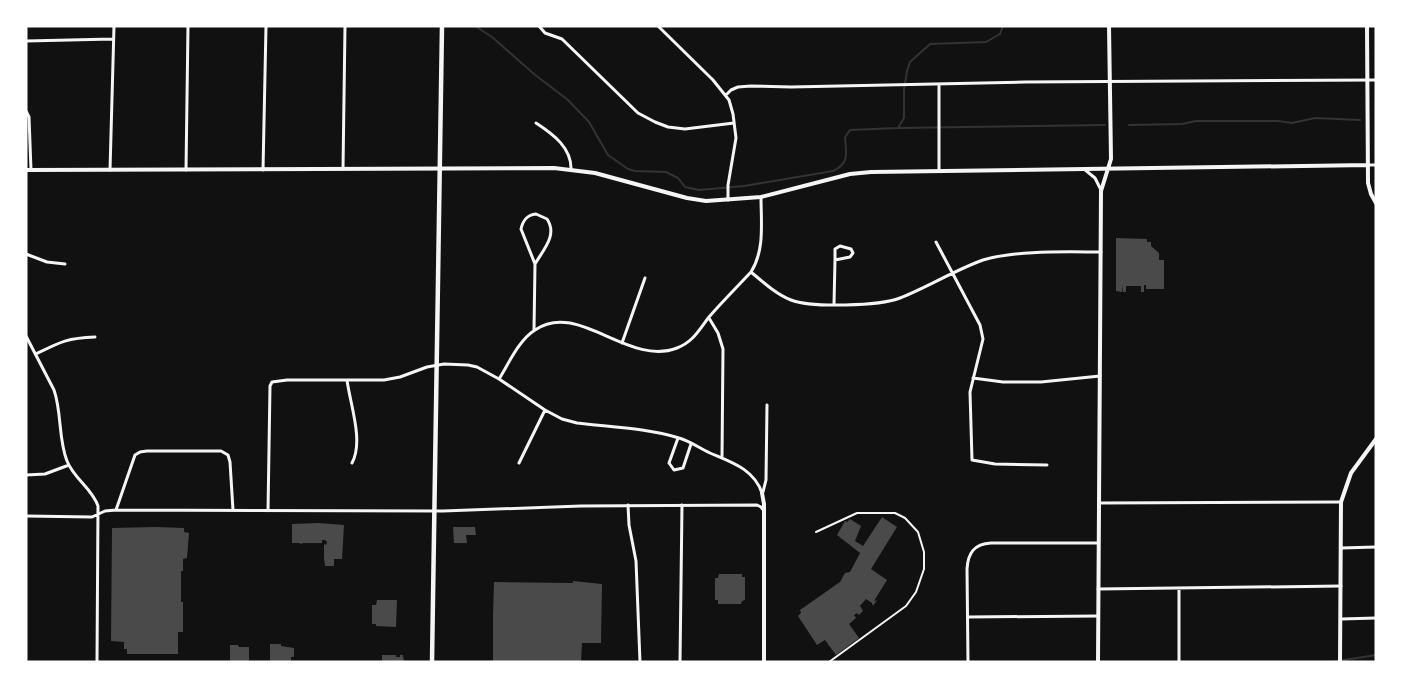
<svg xmlns="http://www.w3.org/2000/svg" width="1402" height="688" viewBox="0 0 1402 688" font-family="Literata,serif">
  <style>
    .lines { fill: none; stroke-linecap: round; stroke-linejoin: round }
    .stream { stroke: #333; stroke-width: 2 }
    .building { fill: #4a4a4a }
    .service { stroke: #f5f5f5; stroke-width: 2 }
    .minor { stroke: #f5f5f5; stroke-width: 3 }
    .tertiary { stroke: #f5f5f5; stroke-width: 4 }
    .secondary { stroke: #f5f5f5; stroke-width: 4.5 }
  </style>
  <rect width="100%" height="100%" fill="#111"/>
  <g class="lines">
    <!-- stream -->
    <path class="stream" d="M475 26 492 37 534 74 568 100 589 122 608 155 628 169 635 171 666 172 678 178 685 187 699 190 744 186 833 171C850 163 846 153 845 137L850 130 898 128 904 118V90L907 71 910 62 930 44 986 42 1000 34 1003 26
      M1129 125 1182 124 1196 121H1278L1292 123 1315 118 1360 120
      M898 128 1105 125
      M1331 662 1376 655"/>
  </g>
  <!-- building -->
  <path class="building" d="M1116 238 1147 239V242H1151V246L1159 253V260H1164V289H1146V285H1144V292H1141V286H1126V292H1123L1122 285V292L1116 291Z
    M882 517 897 527 871 569 887 580 874 601 877 600 873 606 872 603 866 599 860 606 863 611 859 615 857 613 854 615 856 618 849 624 859 638 836 655 825 640 817 645 798 616 801 613 800 610 840 582 845 573 850 572 860 553 837 535 845 521 847 522 850 519 861 526 855 541 863 546Z
    M318 523 344 525 342 559H334V566H325L324 558V544L326 545 327 542 325 540H322V543H304L300 544V543H292V524Z
    M156 527 184 528V532L189 533 187 558 183 559V571H181V602H183V632H178V654H127V649H124V642L111 641 112 528Z
    M453 527H475L476 535H466L467 543H454Z
    M719 574H742V577H745V600L742 601 741 604H718V600H715V578H718Z
    M573 581 602 584 601 643H582L581 662H493V615L494 582 573 583Z
    M377 600H397L396 627 376 626V624H372V605H376Z
    M270 644H281V646L294 648V657H291V662H270Z
    M230 645H238L239 647H249V662H230Z
    M382 655H396V657H400V655H403L404 662H382Z"/>
  <g class="lines">
    <!-- service -->
    <path class="service" d="M816 532 857 513H895L905 518 918 532 924 552V569L916 592 906 606 829 662"/>
    <!-- minor -->
    <path class="minor" d="M539 26 545 33 562 39 638 113 655 122 668 127 685 129 734 123
      M658 26 713 80 729 100 733 114 736 138 728 185V200
      M26 41 113 39
      M726 95 731 90 738 87 751 86 791 87 1025 82 1376 80
      M26 111 29 117 31 170
      M536 123C553 134 572 148 571 170
      M1368 165H1376
      M343 169 345 26
      M1084 169 1095 178 1101 190
      M110 170 114 26
      M186 170 188 26
      M263 170 266 26
      M939 171V84
      M536 214 547 219C558 235 543 250 535 264L521 229C523 220 527 215 536 214Z
      M936 242 980 325 983 339 970 392 972 460 995 464 1047 465
      M840 246 851 249 853 253 850 257 835 260V249Z
      M26 254 47 262 65 264
      M751 272C763 282 776 294 791 300 812 308 879 306 900 298 928 287 955 270 983 260 1015 250 1067 252 1101 252
      M834 304 835 260
      M709 318 718 333 723 349 722 457
      M534 330 535 264
      M26 336 54 390C62 413 58 438 67 461 74 479 92 488 98 506L97 662
      M622 343 645 278
      M36 354C60 342 67 338 95 337
      M973 378 1003 382H1041L1100 376
      M499 379C509 363 519 340 535 330 578 300 628 367 677 348 693 342 699 330 709 317 722 302 737 287 751 272 765 250 761 222 761 197
      M347 380C350 404 364 441 352 463
      M678 438 669 463 674 470 683 468 691 444
      M519 463 545 410
      M26 475 45 474 69 465
      M763 492 766 480 767 405
      M1099 503 1341 502
      M628 505 629 525 636 561 640 662
      M116 510 135 455 140 452 147 451H221L228 455 230 462 233 510
      M268 511 270 386 272 382 287 380H384L400 377 427 367 444 364 468 365 477 367 499 379 545 410 562 419 577 423C610 427 647 428 679 438 690 441 699 448 710 453 731 462 754 469 762 493
      M26 516 92 517 105 511 116 510 443 511 581 506 757 505 761 507 764 511
      M1341 548 1376 547
      M1179 588V662
      M1098 589 1341 586
      M968 617 1097 616
      M1341 619 1376 618
      M680 662 682 505
      M968 662 967 569C968 553 974 544 991 543H1098"/>
    <!-- tertiary -->
    <path class="tertiary" d="M1367 26 1368 183 1371 194 1376 203
      M26 170 554 168 595 173 687 198 706 201 761 197 850 174 871 172 1368 165
      M762 493 764 504V662
      M1098 662 1101 191 1111 159 1109 26
      M1340 662 1341 502 1351 473 1376 439"/>
    <!-- secondary -->
    <path class="secondary" d="M432 662 442 26"/>
  </g>
  <!-- border -->
  <rect width="1402" height="688" fill="none" stroke="#ffffff" stroke-width="55"/>
</svg>
